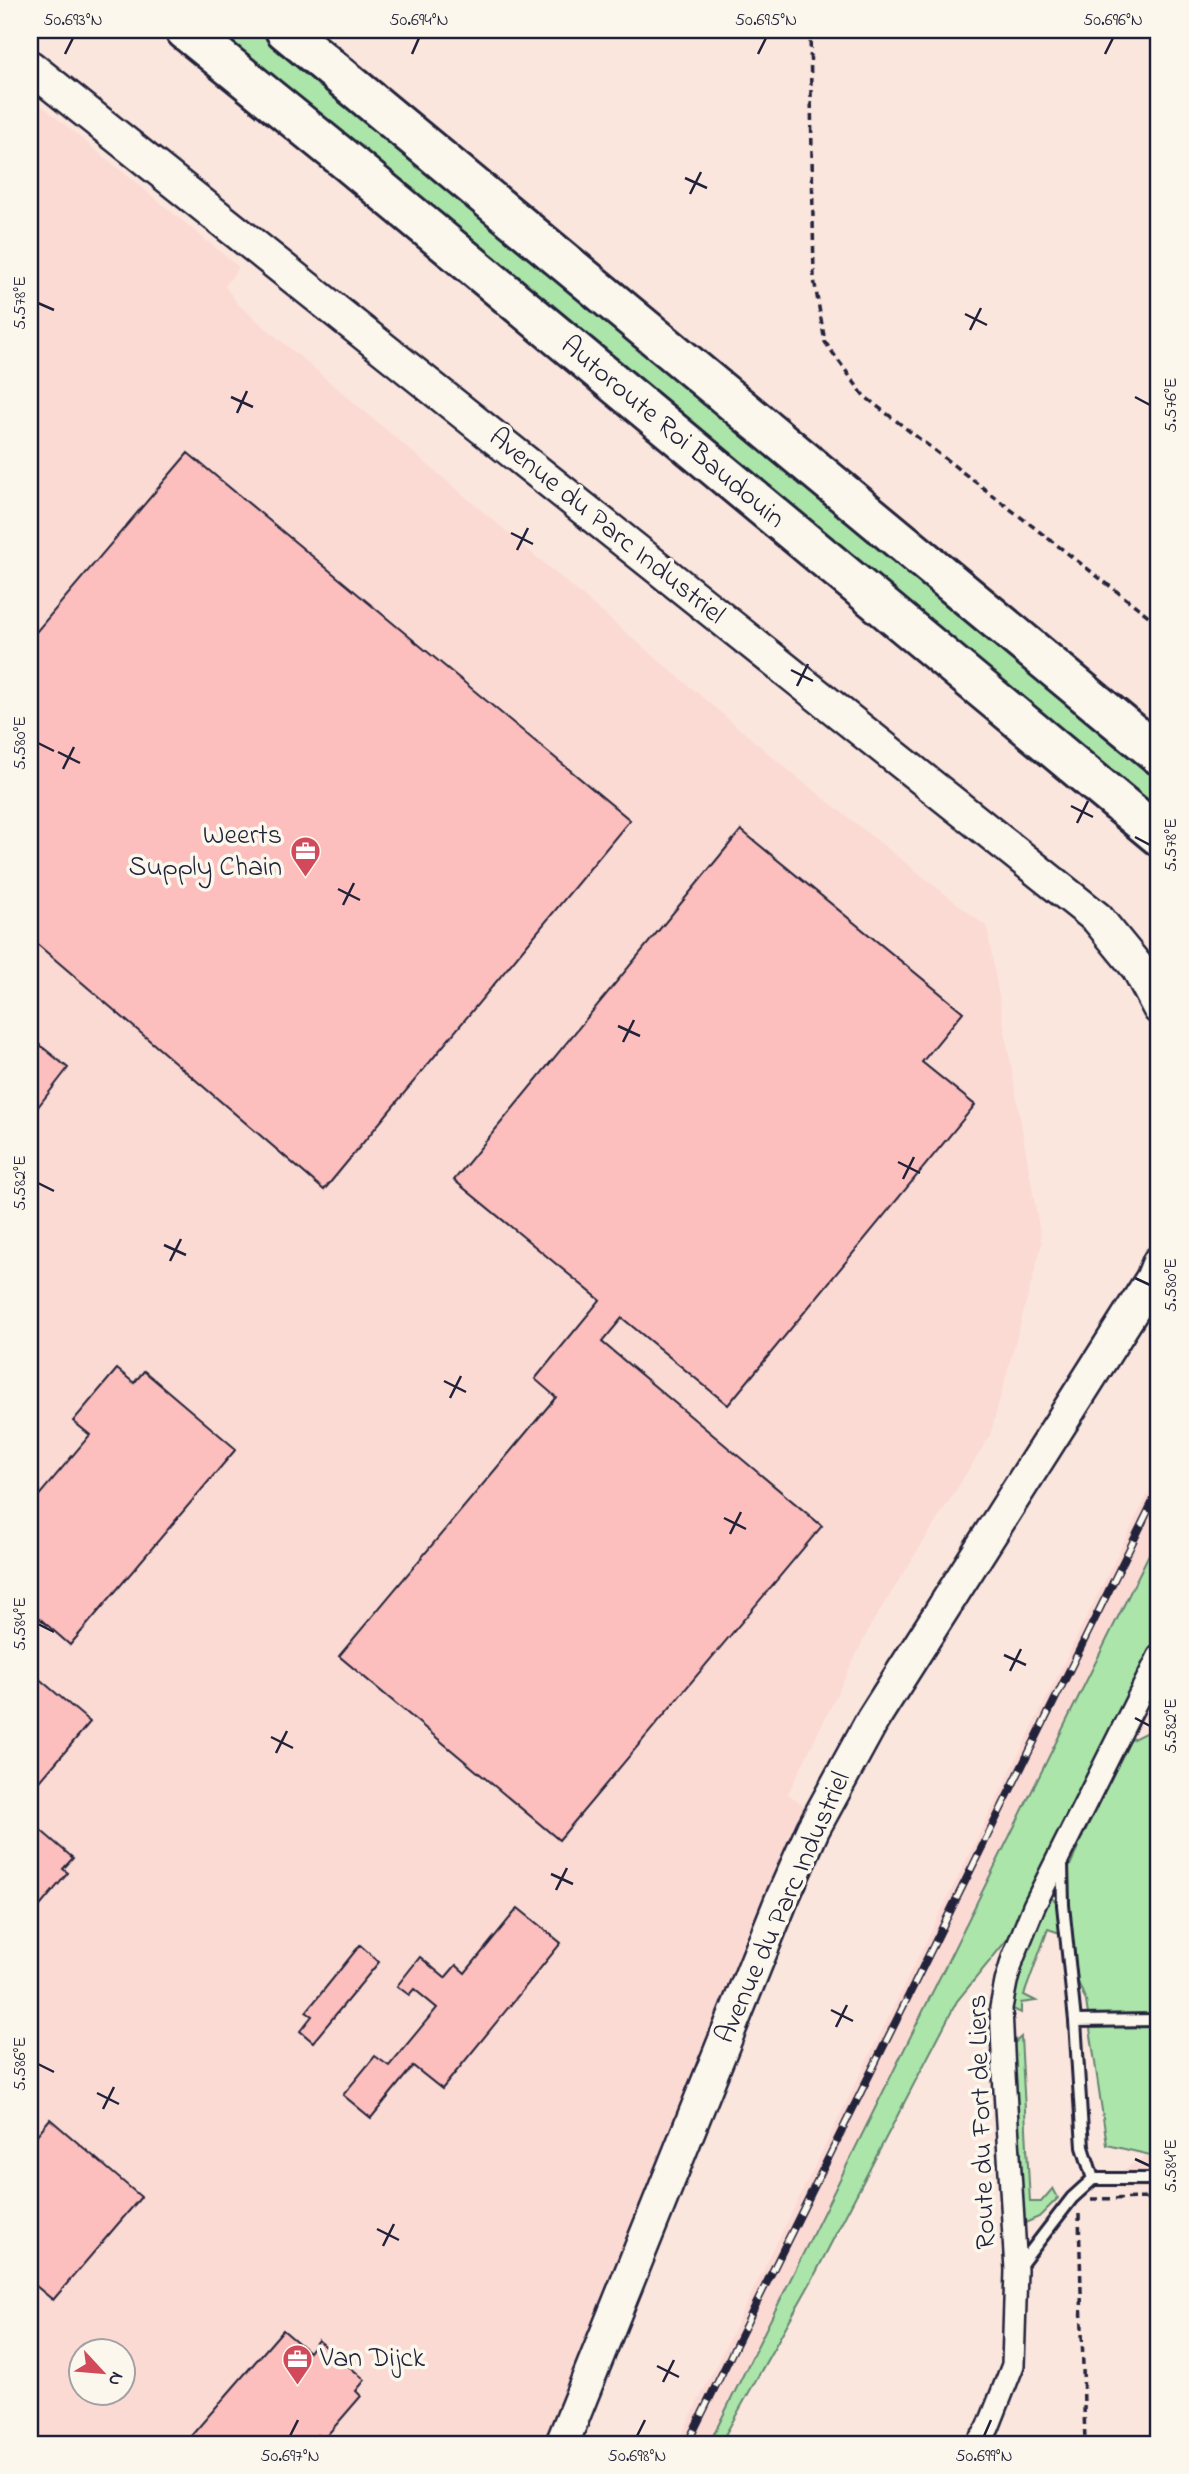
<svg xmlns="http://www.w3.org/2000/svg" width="1189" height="2474" viewBox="0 0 1189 2474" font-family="'Indie Flower',sans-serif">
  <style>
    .built { fill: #fbdad4; fill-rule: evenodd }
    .green { fill: #abe5a9; stroke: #668472; stroke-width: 2 }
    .building { fill: #fcbfbd; stroke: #22223b; stroke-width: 2 }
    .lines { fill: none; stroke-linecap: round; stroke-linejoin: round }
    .lane-casing { stroke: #22223b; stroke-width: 16 }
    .street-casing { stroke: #22223b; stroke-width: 26 }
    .secondary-casing { stroke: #22223b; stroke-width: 37 }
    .highway-casing { stroke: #22223b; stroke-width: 44 }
    .path { stroke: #22223b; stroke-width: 3.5; stroke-dasharray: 7 5; stroke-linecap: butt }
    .lane { stroke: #fbf7ec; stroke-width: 10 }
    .street { stroke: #fbf7ec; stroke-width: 21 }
    .secondary { stroke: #fbf7ec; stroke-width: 32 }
    .highway { stroke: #fbf7ec; stroke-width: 38 }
    .rail-casing { stroke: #22223b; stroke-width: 8 }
    .rail { stroke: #fbf7ec; stroke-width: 5; stroke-dasharray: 16; stroke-linecap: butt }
    .ticks { fill: none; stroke: #22223b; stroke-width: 2.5 }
    .labels { text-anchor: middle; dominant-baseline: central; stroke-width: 7; stroke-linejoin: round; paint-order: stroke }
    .street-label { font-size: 28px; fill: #22223b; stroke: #fbf7ec }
    .poi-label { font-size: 28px; fill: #22223b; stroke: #fbf7ec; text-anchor: end }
    .neatline { fill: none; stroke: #22223b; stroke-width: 2.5 }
    .ticks-label { font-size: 18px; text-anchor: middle; fill: #22223b }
  </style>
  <rect width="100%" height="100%" fill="#fbe6de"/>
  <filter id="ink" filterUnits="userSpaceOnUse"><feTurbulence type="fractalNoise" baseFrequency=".0143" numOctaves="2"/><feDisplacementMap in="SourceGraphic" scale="14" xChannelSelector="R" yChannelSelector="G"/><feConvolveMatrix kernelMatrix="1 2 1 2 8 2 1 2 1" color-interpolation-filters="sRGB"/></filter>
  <g filter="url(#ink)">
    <!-- built -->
    <path class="built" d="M30 96 239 267 225 286 239 305 792 773 987 927 1042 1244 990 1436 871 1625 788 1794 831 1824 779 1936 574 2444H30ZM80 2352H122V2394H80Z
      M1159 1471V1534L709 2444H677Z
      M1159 2147V2188L1122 2189V2171Z"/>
    <!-- green -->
    <path class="green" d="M210 30H264L1159 772V821Z
      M1159 1534V1635L1015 1930 957 2001 812 2280 720 2444H709Z
      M1159 1726V2157L1107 2145 1086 2001 1078 1982 1069 1911 1067 1889 1069 1868 1098 1799 1125 1743Z
      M1048 1896 1057 1902 1060 1933 1048 1929 1024 1995 1036 2001 1021 2003V2013L1011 2008 1013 1986Z
      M1021 2037 1030 2202H1041L1053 2188 1058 2198 1039 2217 1025 2223 1021 2220 1010 2047Z"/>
    <!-- building -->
    <path class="building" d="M188 453 630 820 324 1190 30 938V639Z
      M741 830 963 1012 922 1062 975 1105 728 1405 622 1318 602 1342 822 1526 559 1840 339 1656 556 1397 535 1379 600 1300 454 1180Z
      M30 1037 68 1068 30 1117Z
      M117 1369 134 1383 144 1371 236 1449 70 1645 30 1610V1506L90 1435 73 1421Z
      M30 1671 90 1722 30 1793Z
      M30 1821 73 1858 63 1869 68 1873 30 1918Z
      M518 1908 561 1943 442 2089 413 2066 371 2118 343 2095 375 2056 389 2066 437 2008 414 1989 409 1995 397 1986 420 1957 445 1978 456 1965 465 1973Z
      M360 1945 379 1962 313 2042 300 2031 312 2016 306 2012Z
      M50 2119 141 2197 53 2300 30 2281V2143Z
      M283 2330 309 2352 318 2340 365 2380 356 2391 361 2396 323 2440 318 2435 310 2444H184Z"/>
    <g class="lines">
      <defs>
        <path id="lane" d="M1075 2021 1159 2020
          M1093 2179H1159
          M1018 2268 1072 2198 1093 2179 1083 2147 1075 2021 1063 1905 1062 1863 1059 1860"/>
        <path id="street" d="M976 2444 988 2428 1013 2365 1016 2270 1004 2074 1001 2008 1006 1982 1013 1958 1034 1906 1159 1656"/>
        <path id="secondary" d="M30 67 1097 918 1138 968 1159 1008
          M562 2444 781 1901 813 1829 873 1719 1152 1279 1159 1262"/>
        <path id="highway" d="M185 30 349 163 1159 836
          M285 30 1159 755"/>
      </defs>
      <!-- lane casing -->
      <use href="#lane" class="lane-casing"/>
      <!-- street casing -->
      <use href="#street" class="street-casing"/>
      <!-- secondary casing -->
      <use href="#secondary" class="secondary-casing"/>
      <!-- highway casing -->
      <use href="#highway" class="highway-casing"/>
      <!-- path -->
      <path class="path" d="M810 30 814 279 825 342 864 396 1159 624
        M1091 2199 1159 2198
        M1079 2214 1085 2444"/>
      <!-- lane -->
      <use href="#lane" class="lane"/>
      <!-- street -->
      <use href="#street" class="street"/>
      <!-- secondary -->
      <use href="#secondary" class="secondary"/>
      <!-- highway -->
      <use href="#highway" class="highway"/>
      <defs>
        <path id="rail" d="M687 2444 1159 1489"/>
      </defs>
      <!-- rail casing -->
      <use href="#rail" class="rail-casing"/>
      <!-- rail -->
      <use href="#rail" class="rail"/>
    </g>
  </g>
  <!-- ticks -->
  <path class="ticks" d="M65 54 73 38M412 54 419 38M758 54 766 38M1105 54 1113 38M685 178 707 188M690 194 701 172M38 303 54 310M965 314 987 325M970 330 981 308M231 397 253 407M1135 397 1150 405M237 413 247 391M511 533 533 544M517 550 528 528M791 670 813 681M797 686 808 664M38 743 54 751M58 752 80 763M63 769 74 747M1071 806 1093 817M1077 823 1088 801M1135 837 1150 845M338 889 360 900M343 905 354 883M618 1026 640 1036M623 1042 634 1020M898 1162 920 1173M903 1179 914 1157M38 1183 54 1191M164 1245 186 1255M170 1261 181 1239M1135 1278 1150 1285M444 1381 466 1392M450 1398 461 1376M724 1518 746 1529M730 1534 741 1512M38 1624 54 1632M1004 1655 1026 1665M1010 1671 1021 1649M1135 1718 1150 1726M271 1737 293 1748M276 1753 287 1731M551 1874 573 1884M556 1890 567 1868M831 2010 853 2021M836 2027 847 2005M38 2064 54 2072M97 2093 119 2104M103 2109 114 2087M1135 2159 1150 2166M377 2229 399 2240M383 2246 394 2224M657 2366 679 2377M663 2382 674 2360M290 2436 298 2420M637 2436 645 2420M984 2436 991 2420"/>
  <!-- icons -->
  <defs>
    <symbol id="office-pin" viewBox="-11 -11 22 30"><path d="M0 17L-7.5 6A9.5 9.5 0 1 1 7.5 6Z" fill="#d1495b" stroke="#fbf7ec"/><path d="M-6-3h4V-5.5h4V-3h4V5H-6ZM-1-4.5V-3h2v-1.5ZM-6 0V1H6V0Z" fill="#fff"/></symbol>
  </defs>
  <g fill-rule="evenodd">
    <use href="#office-pin" x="288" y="834" width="35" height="47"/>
    <use href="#office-pin" x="280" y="2342" width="35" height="47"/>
  </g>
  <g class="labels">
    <!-- street labels -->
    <g class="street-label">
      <text transform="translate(672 433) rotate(40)">Autoroute Roi Baudouin</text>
      <text transform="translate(606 527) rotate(39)">Avenue du Parc Industriel</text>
      <text transform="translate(784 1908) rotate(-66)">Avenue du Parc Industriel</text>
      <text transform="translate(983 2122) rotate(-92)">Route du Fort de Liers</text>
    </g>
    <!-- poi labels -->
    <g class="poi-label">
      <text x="282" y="836">Weerts<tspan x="282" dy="32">Supply Chain</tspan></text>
      <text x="320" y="2359" text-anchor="start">Van Dijck</text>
    </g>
  </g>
  <!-- margin -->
  <rect width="1189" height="2474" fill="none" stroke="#fbf7ec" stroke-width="77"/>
  <!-- north arrow -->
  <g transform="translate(102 2372) rotate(116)"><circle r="33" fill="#fbf7ec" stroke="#a4a2a5" stroke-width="2"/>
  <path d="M0-5L12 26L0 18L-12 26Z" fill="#d1495b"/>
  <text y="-10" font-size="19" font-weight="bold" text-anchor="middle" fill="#22223b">N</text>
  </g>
  <rect x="38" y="38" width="1112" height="2398" class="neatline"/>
  <g class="ticks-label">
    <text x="73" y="25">50.693°N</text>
    <text x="419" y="25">50.694°N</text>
    <text x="766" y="25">50.695°N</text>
    <text x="1113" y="25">50.696°N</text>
    <text transform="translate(19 303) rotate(-90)" y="6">5.578°E</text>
    <text transform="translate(1170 405) rotate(-90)" y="6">5.576°E</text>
    <text transform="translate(19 743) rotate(-90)" y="6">5.580°E</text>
    <text transform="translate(1170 845) rotate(-90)" y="6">5.578°E</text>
    <text transform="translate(19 1183) rotate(-90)" y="6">5.582°E</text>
    <text transform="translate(1170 1285) rotate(-90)" y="6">5.580°E</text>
    <text transform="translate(19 1624) rotate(-90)" y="6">5.584°E</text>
    <text transform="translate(1170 1726) rotate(-90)" y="6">5.582°E</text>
    <text transform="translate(19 2064) rotate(-90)" y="6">5.586°E</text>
    <text transform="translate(1170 2166) rotate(-90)" y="6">5.584°E</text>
    <text x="290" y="2461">50.697°N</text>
    <text x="637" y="2461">50.698°N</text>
    <text x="984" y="2461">50.699°N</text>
  </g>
</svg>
